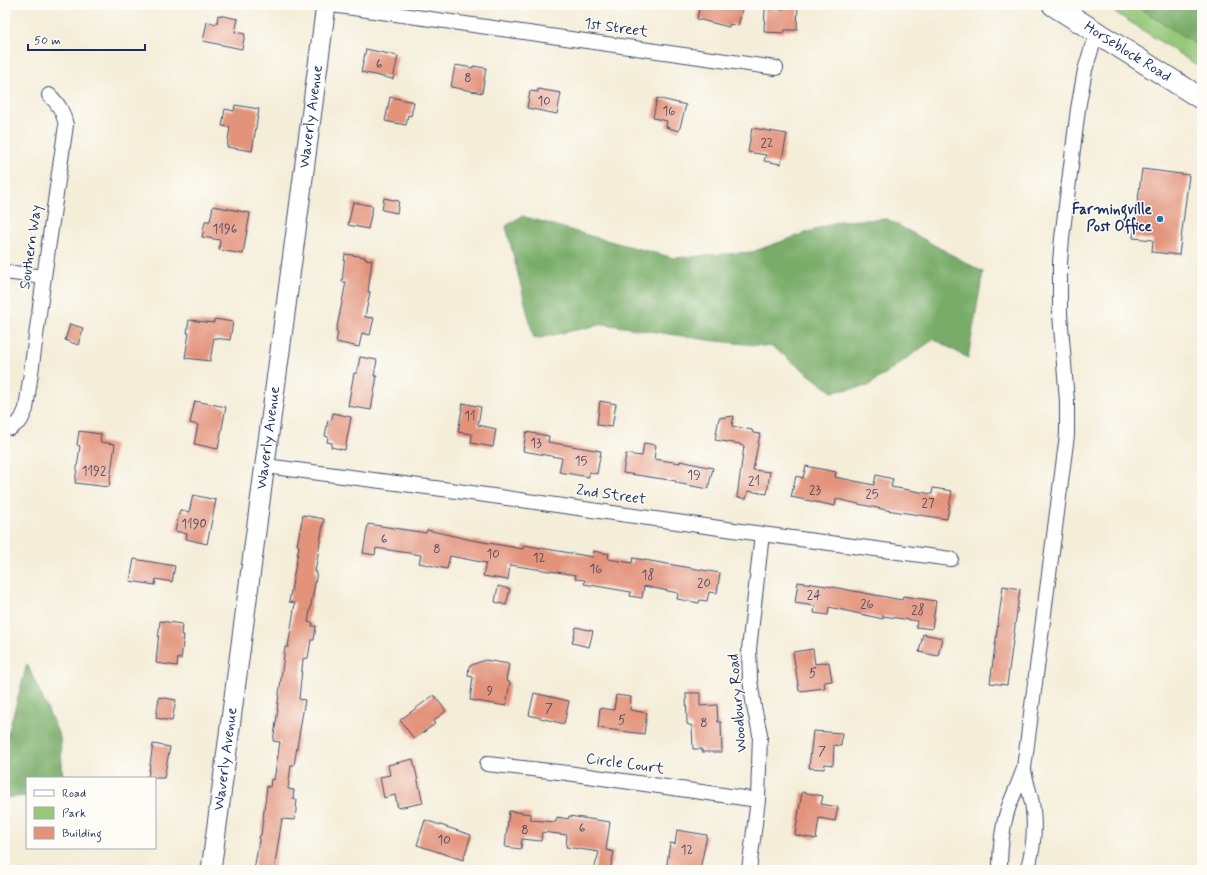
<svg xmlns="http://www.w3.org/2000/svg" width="1207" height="875" viewBox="0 0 1207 875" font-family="Mynerve,sans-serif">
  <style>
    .green { fill: #96c878; stroke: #587c6b }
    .forest { fill: #78ac68; stroke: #4a6e63 }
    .building { fill: #e3937a }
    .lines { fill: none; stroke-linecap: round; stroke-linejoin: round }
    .street-casing { stroke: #3c4c70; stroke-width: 16 }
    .secondary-casing { stroke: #3c4c70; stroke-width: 21 }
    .primary-casing { stroke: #3c4c70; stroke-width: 23 }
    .street { stroke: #fff; stroke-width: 14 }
    .secondary { stroke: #fff; stroke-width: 19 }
    .primary { stroke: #fff; stroke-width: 21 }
    .poi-dot { fill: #1f6fb2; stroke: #fdfcf7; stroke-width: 1.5 }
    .labels { text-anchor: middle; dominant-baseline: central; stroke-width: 3; stroke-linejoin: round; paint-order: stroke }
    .number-label { font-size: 13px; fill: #4d4865 }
    .street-label { font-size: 15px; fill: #1b2f5e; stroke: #fdfcf7 }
    .poi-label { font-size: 15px; font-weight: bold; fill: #1b2f5e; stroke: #fdfcf7; text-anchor: end }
  </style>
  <rect width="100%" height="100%" fill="#fdfcf7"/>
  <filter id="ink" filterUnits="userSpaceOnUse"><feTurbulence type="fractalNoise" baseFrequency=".025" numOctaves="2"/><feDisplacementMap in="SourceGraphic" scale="8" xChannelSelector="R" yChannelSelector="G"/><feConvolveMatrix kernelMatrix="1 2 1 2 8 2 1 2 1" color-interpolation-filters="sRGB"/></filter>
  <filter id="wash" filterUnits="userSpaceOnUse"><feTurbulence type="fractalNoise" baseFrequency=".012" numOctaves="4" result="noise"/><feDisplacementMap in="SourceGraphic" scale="16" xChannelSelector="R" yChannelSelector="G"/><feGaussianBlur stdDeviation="0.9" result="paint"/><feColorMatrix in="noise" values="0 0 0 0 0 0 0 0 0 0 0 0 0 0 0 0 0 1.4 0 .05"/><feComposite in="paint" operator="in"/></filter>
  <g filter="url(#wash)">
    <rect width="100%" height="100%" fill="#f4edd8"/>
    <!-- green -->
    <path class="green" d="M1104 5H1202V69L1201 68Z"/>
    <!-- forest -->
    <path class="forest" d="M1135 5H1202V48Z
      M522 216 594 237 674 258 752 252 839 221 887 219 983 272 968 358 934 339 868 386 832 392 773 347 708 340 604 324 534 339 506 226Z
      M27 664 60 737 63 778H27V796L5 798V745Z"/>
    <g id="blocks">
      <!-- building -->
      <path class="building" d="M700 5H743L738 26 730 24 729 27 697 19Z
        M784 5H798L797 30H785L784 33 764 32 765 9H784Z
        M218 15 238 19 235 32 245 34 242 49 203 41 207 22 217 24Z
        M366 49 398 56 393 79 361 72Z
        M455 65 473 68V66L486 68 482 93 451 87Z
        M538 89 561 93 557 114 527 108 530 91 538 92Z
        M390 97 414 102 411 116 408 115 406 125 385 121Z
        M657 98 686 105 679 131 666 127 667 121 653 118Z
        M235 105 259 109 252 151 227 147 230 127 222 126 225 109 234 111Z
        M752 128 787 134 781 164 764 161 766 155 748 152Z
        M1142 169 1189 175 1179 255 1152 252 1153 240 1133 238Z
        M384 198 399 201 397 213 382 210Z
        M353 202 373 206 368 229 348 225Z
        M213 206 250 213 243 254 219 250 220 240 202 237 205 221H210Z
        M345 254 365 257V259L372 260 368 292H370L365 317 374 318 370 335 362 333 359 347 336 342 338 332H336L346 282H342Z
        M214 319 233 322 230 340 214 338 210 361 185 358 189 333H187L189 320 214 323Z
        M70 324 83 328 78 345 65 340Z
        M360 357 377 360 374 376H377L371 410 348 406 354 373H357Z
        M195 401 226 407 218 449 194 444 198 425 190 423Z
        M600 401 616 404 612 427 597 425Z
        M463 403 481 407 478 425 496 429 493 447 471 443 472 434 458 432Z
        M333 413 351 417 345 450 331 447 332 443 327 442 328 437 325 436 328 420 331 421Z
        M734 416 732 426 752 430 753 433 760 434 753 470 770 472 767 494 748 491 746 499 737 497 744 446 740 445V444L715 440 719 418Z
        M79 431 101 434 100 442 115 444 109 487 75 483 80 446 77 445Z
        M526 432 549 436 548 442 601 451 597 474 589 472V477L559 472 562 458 523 451Z
        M644 443 656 445 654 459 680 463V461L713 468 708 489 676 483V481L623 473 626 454 642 456Z
        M806 466 836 472 835 477 874 485 876 475 893 479 891 487 932 494 933 488 952 491 947 519 886 510 836 499 835 506 791 497 796 476 803 478Z
        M193 495 216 500 207 544 186 539 187 534 175 531 180 510 189 512Z
        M303 515 324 519 315 572H317L308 622 313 623 312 626H316L314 640H311L308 658 303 659 299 699 305 700 294 765H291L288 789 294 790 293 799 297 800 295 820 282 819 274 870H254L260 835H261L267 786 270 787 271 779 274 780 280 742 273 741 278 710H277L285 647H288L295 603 289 602 299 546 297 545Z
        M368 524 426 533 427 530 472 540 523 549 524 545 593 557 594 551 609 554 608 559 632 563 633 558 720 573 717 593 709 592 707 601 700 600 699 603 677 599 678 593 644 586 642 598 630 596 631 592 584 584 585 580 575 579 576 575 510 565 508 580 483 576 486 563 450 556 447 569 419 563 421 555 376 548 375 555 363 553Z
        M134 559 175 566 172 582 156 579 155 585 130 581Z
        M798 582 827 586 902 600 903 596 936 601 932 629 916 627 917 621 883 616V619L829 607 828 615 814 613 815 606 795 603Z
        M498 586 510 589 506 605 495 602Z
        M1003 586 1020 589 1007 685 990 683Z
        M160 621 182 624 181 635H184L181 659 178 658 177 666 156 663Z
        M576 627 593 631 589 647 572 643Z
        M923 634 942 638 938 656 919 652Z
        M813 649 815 664 829 662 832 681 824 682 825 688 799 691 793 652Z
        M485 660 509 664 506 681 510 682 506 706 470 700 473 677 468 676 469 666Z
        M534 693 569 701 564 724 529 715Z
        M686 693H700V706L717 705 718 722H721L722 752H702V749H693L692 726 687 724Z
        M434 695 446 711 433 721 435 724 414 739 400 720Z
        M616 695 631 697 630 710 647 713 644 734 598 728 600 708 614 710Z
        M159 697 176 700 172 721 156 718Z
        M813 731 842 733 841 746 834 745 833 765 825 764 824 769 809 768Z
        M153 744 170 747 164 778H148Z
        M413 759 423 803 398 808 395 795 384 798 380 777 390 775 388 765Z
        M802 792 823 796 821 804 838 807 835 821 819 818 816 839 795 835Z
        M509 811 531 814V820L556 822 557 817 568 819 569 816 610 822 606 850 614 852 610 870H594L599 852 566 847 567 835 542 832 541 841 522 839 521 849 505 847Z
        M425 820 471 835 463 860 417 845Z
        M677 830 707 835 700 870H666L670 843 675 844Z"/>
    </g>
  </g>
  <g filter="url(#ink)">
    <use href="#blocks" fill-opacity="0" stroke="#3c4c70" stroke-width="1"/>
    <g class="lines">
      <defs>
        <path id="street" d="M332 5 776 68
          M5 272 44 277
          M11 428 21 420 26 409 44 277 66 125C63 112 59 104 49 95
          M266 466 450 490 762 534 951 559
          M487 764 567 773 758 800
          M1024 770C1026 784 1032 797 1033 810 1035 829 1033 852 1027 870
          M749 870 758 800 760 734 754 707 750 680 749 649 762 534
          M1000 870C1000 848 1002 826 1009 806 1014 793 1020 781 1024 768L1067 435V401L1060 314V263L1062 238 1078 109 1085 70 1092 47 1100 34"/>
        <g id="secondary">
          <path id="s1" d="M211 870 326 5"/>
        </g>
        <g id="primary">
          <path id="s2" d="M1053 5 1202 99"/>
        </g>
      </defs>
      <!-- street casing -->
      <use href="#street" class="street-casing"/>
      <!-- secondary casing -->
      <use href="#secondary" class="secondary-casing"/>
      <!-- primary casing -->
      <use href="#primary" class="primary-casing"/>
      <!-- street -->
      <use href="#street" class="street"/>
      <!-- secondary -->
      <use href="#secondary" class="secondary"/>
      <!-- primary -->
      <use href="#primary" class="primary"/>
    </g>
  </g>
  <!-- markers -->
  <circle class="poi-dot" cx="1160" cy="219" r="4"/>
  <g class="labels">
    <!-- number labels -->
    <g class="number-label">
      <text x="379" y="64">6</text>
      <text x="468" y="78">8</text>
      <text x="544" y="101">10</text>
      <text x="669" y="111">16</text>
      <text x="767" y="143">22</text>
      <text x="225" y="229">1196</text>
      <text x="470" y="416">11</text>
      <text x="536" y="443">13</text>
      <text x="581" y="461">15</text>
      <text x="94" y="471">1192</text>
      <text x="694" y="475">19</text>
      <text x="754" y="481">21</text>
      <text x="815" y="490">23</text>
      <text x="872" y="494">25</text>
      <text x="928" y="503">27</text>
      <text x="194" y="524">1190</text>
      <text x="384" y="539">6</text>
      <text x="437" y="549">8</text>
      <text x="493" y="554">10</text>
      <text x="539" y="558">12</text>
      <text x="596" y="569">16</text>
      <text x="648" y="575">18</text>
      <text x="704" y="583">20</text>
      <text x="814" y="595">24</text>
      <text x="867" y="604">26</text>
      <text x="918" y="610">28</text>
      <text x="813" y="673">5</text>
      <text x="490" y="691">9</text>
      <text x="549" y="708">7</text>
      <text x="622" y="720">5</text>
      <text x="704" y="723">8</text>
      <text x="822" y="751">7</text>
      <text x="582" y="828">6</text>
      <text x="525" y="830">8</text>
      <text x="444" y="840">10</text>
      <text x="687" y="850">12</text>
    </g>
    <!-- street labels -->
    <g class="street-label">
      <text transform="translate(616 28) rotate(8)">1st Street</text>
      <text stroke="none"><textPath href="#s2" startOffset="88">Horseblock Road</textPath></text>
      <text stroke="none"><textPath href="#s1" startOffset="760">Waverly Avenue</textPath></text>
      <text transform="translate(31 247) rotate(-82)">Southern Way</text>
      <text stroke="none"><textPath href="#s1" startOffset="436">Waverly Avenue</textPath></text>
      <text transform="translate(611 495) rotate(8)">2nd Street</text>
      <text transform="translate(738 703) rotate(-95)">Woodbury Road</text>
      <text stroke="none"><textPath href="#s1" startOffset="112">Waverly Avenue</textPath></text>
      <text transform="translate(625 764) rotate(8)">Circle Court</text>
    </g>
    <!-- poi labels -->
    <g class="poi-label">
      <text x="1152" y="210">Farmingville<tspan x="1152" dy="17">Post Office</tspan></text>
    </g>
  </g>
  <!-- margin -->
  <rect width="1207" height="875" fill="none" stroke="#fdfcf7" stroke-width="20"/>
  <!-- legend -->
  <rect x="26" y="777" width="130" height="72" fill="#fdfcf7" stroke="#a3aaba"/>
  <rect x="34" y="790" width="20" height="6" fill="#ffffff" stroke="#a3aaba"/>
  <text x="62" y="797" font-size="12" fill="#1b2f5e">Road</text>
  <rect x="34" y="807" width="20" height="12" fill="#96c878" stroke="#a3aaba"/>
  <text x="62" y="817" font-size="12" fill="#1b2f5e">Park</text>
  <rect x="34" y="827" width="20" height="12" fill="#e3937a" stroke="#a3aaba"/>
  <text x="62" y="837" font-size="12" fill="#1b2f5e">Building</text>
  <!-- scale -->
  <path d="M28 44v6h117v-6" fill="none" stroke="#1b2f5e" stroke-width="2"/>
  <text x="34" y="44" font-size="12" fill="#1b2f5e" stroke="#fdfcf7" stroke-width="3" paint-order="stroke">50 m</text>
</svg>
